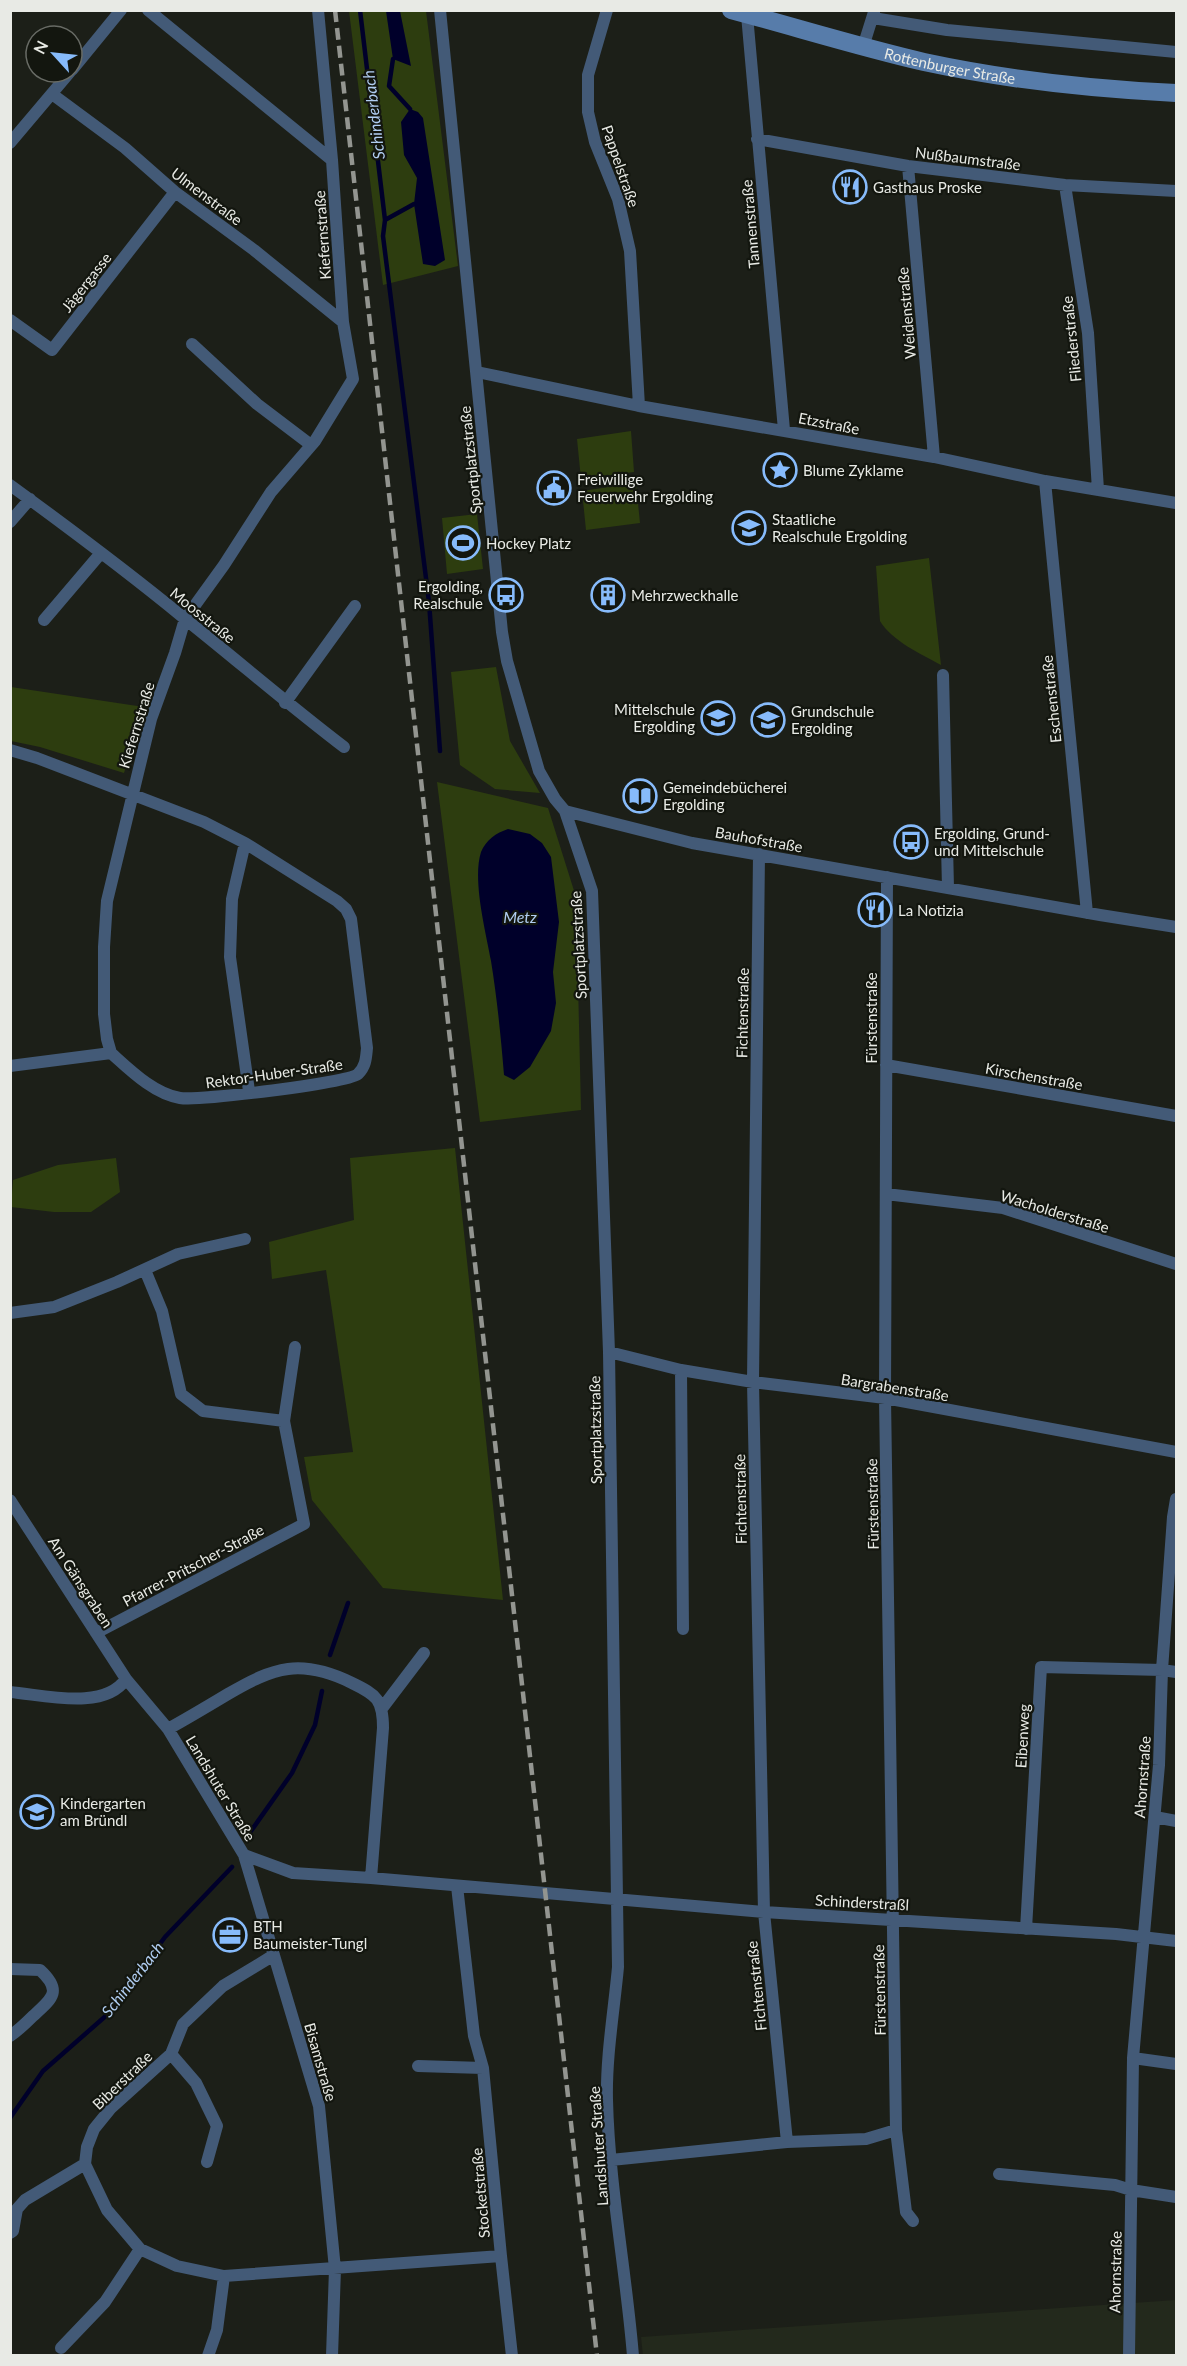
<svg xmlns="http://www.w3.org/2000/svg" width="1187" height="2366" viewBox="0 0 1187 2366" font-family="Lato,sans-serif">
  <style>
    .built { fill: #23291c }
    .green { fill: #2d3d0f }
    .water { fill: #00002a }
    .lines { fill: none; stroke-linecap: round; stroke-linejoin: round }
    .stream { stroke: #00002a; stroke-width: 4.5 }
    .street { stroke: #435a77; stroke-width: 12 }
    .secondary { stroke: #577caa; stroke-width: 18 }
    .rail { stroke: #939590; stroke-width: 4.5; stroke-dasharray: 12 6; stroke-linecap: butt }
    .labels { text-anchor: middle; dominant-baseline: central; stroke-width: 4.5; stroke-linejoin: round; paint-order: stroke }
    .street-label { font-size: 15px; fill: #e8eae5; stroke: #13160f }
    .poi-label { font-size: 15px; fill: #e8eae5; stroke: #13160f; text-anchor: start }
    .water-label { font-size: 16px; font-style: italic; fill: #b0cdf1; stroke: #13160f }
  </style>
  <rect width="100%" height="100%" fill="#1c1f18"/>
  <!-- built -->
  <path class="built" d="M1176 2300V2355L643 2356 641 2337Z"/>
  <!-- green -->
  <path class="green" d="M349 11H426L458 266 383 285Z
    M631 431 634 472 581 479 577 439Z
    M636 483 640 523 586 530 582 491Z
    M477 514 483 569 447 574 442 518Z
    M929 558 941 665C921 654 892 641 880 621L876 566Z
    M496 667 510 741 540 793 495 789 460 765 451 672Z
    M11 687 144 707 124 773 40 747 11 741Z
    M437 782 548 808 576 897 581 1110 480 1122Z
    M455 1148 503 1600 383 1588 312 1500 304 1457 353 1452 326 1270 272 1279 269 1242 354 1220 350 1158Z
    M116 1158 120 1192 91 1212H54L11 1207 13 1180 58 1165Z"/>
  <!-- water -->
  <path class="water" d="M386 11H400L411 66 393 59Z
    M410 109 418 112 423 118 445 260 435 266 423 264 414 204 417 178 404 155 401 122Z
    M508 829 530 834 542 843 551 857 559 922 553 972 556 1003 551 1031 530 1067 514 1080 504 1075C501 1038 497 998 491 961 486 932 472 880 481 852 486 840 496 833 508 829Z"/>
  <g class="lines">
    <!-- stream -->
    <path class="stream" d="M360 10 385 220
      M393 59 389 86 410 109
      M414 204 385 220 383 236 429 602 440 751
      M330 1655 348 1603
      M251 1831 292 1773 315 1725 322 1691
      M10 2118 43 2071 108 2014 165 1937 232 1867"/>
    <!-- street -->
    <path class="street" d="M148 10 332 160
      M440 10 502 632 507 661 539 771 555 799 565 811 592 891 609 1352 618 1967C614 2011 606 2056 607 2100 609 2185 626 2270 633 2356
      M607 10 588 75V112L595 142 618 199 630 251 639 406
      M747 15 784 430
      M873 18 947 30 1176 52
      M863 47 874 12
      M72 70 121 10
      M52 94 125 148 175 192 254 250 343 322
      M757 139 908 166 1065 185 1176 191
      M10 143 70 72
      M908 166 934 457
      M1065 185 1088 333 1098 490
      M10 320 52 350 175 192
      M192 344 257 404 311 445
      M477 372 639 406 934 457 1045 481 1176 503
      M1045 481 1087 913
      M10 485C69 528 128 572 184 618 238 661 290 706 344 747
      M10 522 30 499
      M44 620 101 553
      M943 675 948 888
      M285 703 355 606
      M10 750 37 758 204 822 245 843 337 901 346 909 351 919 367 1048C366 1058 366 1066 358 1074 349 1083 198 1101 180 1098 154 1094 130 1070 111 1053L10 1066
      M565 811 692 843 1100 915 1176 927
      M245 843 232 899 230 957 249 1091
      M759 854 753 1382 764 1912 787 2142
      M887 877 885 1398 896 2130 906 2212 913 2221
      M111 1053 107 1039 104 1014V947L107 901 151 719 175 653 185 619 224 565 271 492 315 441 353 379 343 322 332 160 318 10
      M886 1065 1176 1116
      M886 1194 1003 1208 1176 1264
      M145 1270 162 1311 181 1394 203 1411 284 1421 295 1347
      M10 1313 54 1307 117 1282 178 1254 245 1239
      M609 1352 681 1370 753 1382 885 1398 1176 1452
      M681 1370 683 1629
      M10 1500 126 1679 168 1729 244 1855 293 1873 371 1878 764 1912 1116 1934 1176 1941
      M96 1633 304 1524 284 1421
      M10 1692C45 1695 104 1711 126 1679
      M383 1707 424 1653
      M168 1729C188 1718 208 1706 228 1694 274 1667 301 1658 352 1683 377 1695 383 1700 383 1728L371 1878
      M1155 1817 1176 1821
      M244 1855 319 2106 335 2269 332 2356
      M1026 1929 1041 1667 1162 1670 1176 1672
      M274 1955 223 1986 183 2024 171 2054 111 2108 94 2129 87 2147 85 2164 107 2210 140 2249 177 2266 224 2276 501 2256 483 2068 474 2036 457 1886
      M10 1969 40 1970C63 1991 52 1999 33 2016 26 2023 19 2030 10 2036
      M171 2054 196 2083 217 2126 207 2162
      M1133 2058 1176 2064
      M418 2066 483 2068
      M611 2160 787 2142 866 2139 896 2130
      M999 2174 1115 2185 1131 2190 1176 2197
      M10 2233 13 2231 17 2209 25 2200 85 2164
      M501 2256 512 2356
      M61 2348 105 2302 140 2249
      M208 2356 217 2330 224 2276
      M1129 2356 1133 2058 1159 1765 1162 1670 1173 1517 1176 1499"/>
    <!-- secondary -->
    <path class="secondary" id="s1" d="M731 10C795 27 859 47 924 62 1008 80 1091 89 1176 93"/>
    <!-- rail -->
    <path class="rail" d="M335 10 597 2356"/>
  </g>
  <!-- icons -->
  <defs>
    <symbol id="restaurant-ring" viewBox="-11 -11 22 22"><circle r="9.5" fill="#13160f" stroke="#87bbfb" stroke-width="1.5"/><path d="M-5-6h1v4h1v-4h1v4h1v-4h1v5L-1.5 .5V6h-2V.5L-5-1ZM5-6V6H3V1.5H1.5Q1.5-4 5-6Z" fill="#87bbfb"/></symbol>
    <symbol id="sight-ring" viewBox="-11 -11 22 22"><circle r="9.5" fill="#13160f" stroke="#87bbfb" stroke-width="1.5"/><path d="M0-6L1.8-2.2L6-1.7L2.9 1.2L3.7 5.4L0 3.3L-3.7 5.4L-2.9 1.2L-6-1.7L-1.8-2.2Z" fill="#87bbfb"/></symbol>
    <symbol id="civic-ring" viewBox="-11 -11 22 22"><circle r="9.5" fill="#13160f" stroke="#87bbfb" stroke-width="1.5"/><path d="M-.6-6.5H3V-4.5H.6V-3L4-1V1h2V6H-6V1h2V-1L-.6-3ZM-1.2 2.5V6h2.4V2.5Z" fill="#87bbfb"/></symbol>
    <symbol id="school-ring" viewBox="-11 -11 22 22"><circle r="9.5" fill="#13160f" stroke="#87bbfb" stroke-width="1.5"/><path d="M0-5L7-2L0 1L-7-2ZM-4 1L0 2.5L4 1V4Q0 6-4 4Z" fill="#87bbfb"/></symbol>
    <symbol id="stadium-ring" viewBox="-11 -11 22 22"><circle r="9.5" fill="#13160f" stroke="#87bbfb" stroke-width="1.5"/><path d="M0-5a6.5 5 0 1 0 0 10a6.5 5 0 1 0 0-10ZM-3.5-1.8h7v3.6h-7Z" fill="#87bbfb"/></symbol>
    <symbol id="bus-ring" viewBox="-11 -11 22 22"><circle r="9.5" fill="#13160f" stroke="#87bbfb" stroke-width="1.5"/><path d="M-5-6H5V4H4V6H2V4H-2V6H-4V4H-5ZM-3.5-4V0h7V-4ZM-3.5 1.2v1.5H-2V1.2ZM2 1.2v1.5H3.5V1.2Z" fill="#87bbfb"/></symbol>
    <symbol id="building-ring" viewBox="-11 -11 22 22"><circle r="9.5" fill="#13160f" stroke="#87bbfb" stroke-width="1.5"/><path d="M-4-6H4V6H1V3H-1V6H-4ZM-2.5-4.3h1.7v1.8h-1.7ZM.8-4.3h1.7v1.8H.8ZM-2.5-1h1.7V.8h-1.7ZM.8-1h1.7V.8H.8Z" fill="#87bbfb"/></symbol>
    <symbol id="library-ring" viewBox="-11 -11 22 22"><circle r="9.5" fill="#13160f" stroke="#87bbfb" stroke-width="1.5"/><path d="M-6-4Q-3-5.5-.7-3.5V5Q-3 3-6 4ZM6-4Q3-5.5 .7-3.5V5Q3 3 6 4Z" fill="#87bbfb"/></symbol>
    <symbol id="office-ring" viewBox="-11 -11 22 22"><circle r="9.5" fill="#13160f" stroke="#87bbfb" stroke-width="1.5"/><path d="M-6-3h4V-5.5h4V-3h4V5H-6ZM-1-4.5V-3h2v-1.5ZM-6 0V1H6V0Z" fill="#87bbfb"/></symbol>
  </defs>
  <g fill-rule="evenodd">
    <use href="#restaurant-ring" x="831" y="168" width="38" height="38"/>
    <use href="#sight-ring" x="761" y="451" width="38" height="38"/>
    <use href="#civic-ring" x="535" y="469" width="38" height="38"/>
    <use href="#school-ring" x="730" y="509" width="38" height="38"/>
    <use href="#stadium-ring" x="444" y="524" width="38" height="38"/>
    <use href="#bus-ring" x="487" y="576" width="38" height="38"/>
    <use href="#building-ring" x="589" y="576" width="38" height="38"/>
    <use href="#school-ring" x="699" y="699" width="38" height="38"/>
    <use href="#school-ring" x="749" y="701" width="38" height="38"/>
    <use href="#library-ring" x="621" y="777" width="38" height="38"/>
    <use href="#bus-ring" x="892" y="823" width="38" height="38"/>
    <use href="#restaurant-ring" x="856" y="891" width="38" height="38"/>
    <use href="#school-ring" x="18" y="1793" width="38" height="38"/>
    <use href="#office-ring" x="211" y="1916" width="38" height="38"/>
  </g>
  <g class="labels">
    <!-- street labels -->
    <g class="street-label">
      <text stroke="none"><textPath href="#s1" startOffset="226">Rottenburger Straße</textPath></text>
      <text transform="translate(968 158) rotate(7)">Nußbaumstraße</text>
      <text transform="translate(621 166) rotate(71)">Pappelstraße</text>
      <text transform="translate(207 196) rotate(37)">Ulmenstraße</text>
      <text transform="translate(750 224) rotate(-95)">Tannenstraße</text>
      <text transform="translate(322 235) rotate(-94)">Kiefernstraße</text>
      <text transform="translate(86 282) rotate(-52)">Jägergasse</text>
      <text transform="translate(906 313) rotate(-95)">Weidenstraße</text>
      <text transform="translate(1071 339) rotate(-96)">Fliederstraße</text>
      <text transform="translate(829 423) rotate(11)">Etzstraße</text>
      <text transform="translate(470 460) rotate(-96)">Sportplatzstraße</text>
      <text transform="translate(203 615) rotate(39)">Moosstraße</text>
      <text transform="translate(1051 699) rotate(-96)">Eschenstraße</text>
      <text transform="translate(136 725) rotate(-73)">Kiefernstraße</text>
      <text transform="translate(759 839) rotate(10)">Bauhofstraße</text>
      <text transform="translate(578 945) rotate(-93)">Sportplatzstraße</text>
      <text transform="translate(742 1013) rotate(-89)">Fichtenstraße</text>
      <text transform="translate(871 1018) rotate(-90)">Fürstenstraße</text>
      <text transform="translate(274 1073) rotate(-8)">Rektor-Huber-Straße</text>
      <text transform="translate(1034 1076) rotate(10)">Kirschenstraße</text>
      <text transform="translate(1055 1211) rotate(17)">Wacholderstraße</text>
      <text transform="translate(895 1387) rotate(9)">Bargrabenstraße</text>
      <text transform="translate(595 1430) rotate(-91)">Sportplatzstraße</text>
      <text transform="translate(740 1499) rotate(-91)">Fichtenstraße</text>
      <text transform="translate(872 1504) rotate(-91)">Fürstenstraße</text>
      <text transform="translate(193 1565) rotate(-28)">Pfarrer-Pritscher-Straße</text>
      <text transform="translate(81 1582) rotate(57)">Am Gänsgraben</text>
      <text transform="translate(1022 1736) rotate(-87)">Eibenweg</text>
      <text transform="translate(1142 1777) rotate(-86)">Ahornstraße</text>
      <text transform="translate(221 1788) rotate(59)">Landshuter Straße</text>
      <text transform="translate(862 1902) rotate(3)">Schinderstraßl</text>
      <text transform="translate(756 1986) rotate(-96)">Fichtenstraße</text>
      <text transform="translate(879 1990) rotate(-91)">Fürstenstraße</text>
      <text transform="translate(321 2062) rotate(74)">Bisamstraße</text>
      <text transform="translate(122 2080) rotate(-44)">Biberstraße</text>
      <text transform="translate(598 2146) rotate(-94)">Landshuter Straße</text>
      <text transform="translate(480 2193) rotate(-95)">Stocketstraße</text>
      <text transform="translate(1115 2272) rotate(-89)">Ahornstraße</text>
    </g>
    <!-- poi labels -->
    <g class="poi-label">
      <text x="873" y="187">Gasthaus Proske</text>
      <text x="803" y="470">Blume Zyklame</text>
      <text x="577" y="479">Freiwillige<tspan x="577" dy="17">Feuerwehr Ergolding</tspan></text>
      <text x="772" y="519">Staatliche<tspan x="772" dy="17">Realschule Ergolding</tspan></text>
      <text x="486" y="543">Hockey Platz</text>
      <text x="483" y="586" text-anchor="end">Ergolding,<tspan x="483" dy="17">Realschule</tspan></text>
      <text x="631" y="595">Mehrzweckhalle</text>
      <text x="695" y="709" text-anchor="end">Mittelschule<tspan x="695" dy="17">Ergolding</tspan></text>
      <text x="791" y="711">Grundschule<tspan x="791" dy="17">Ergolding</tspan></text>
      <text x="663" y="787">Gemeindebücherei<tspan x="663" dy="17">Ergolding</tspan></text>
      <text x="934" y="833">Ergolding, Grund-<tspan x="934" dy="17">und Mittelschule</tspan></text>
      <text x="898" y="910">La Notizia</text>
      <text x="60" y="1803">Kindergarten<tspan x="60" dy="17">am Bründl</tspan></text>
      <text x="253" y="1926">BTH<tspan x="253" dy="17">Baumeister-Tungl</tspan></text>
    </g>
    <!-- water labels -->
    <g class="water-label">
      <text transform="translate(373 115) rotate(-97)">Schinderbach</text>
      <text x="520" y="916">Metz</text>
      <text transform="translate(132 1979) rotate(-52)">Schinderbach</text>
    </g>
  </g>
  <!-- border -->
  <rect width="1187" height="2366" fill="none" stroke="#e8eae5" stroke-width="24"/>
  <!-- north arrow -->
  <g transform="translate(54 54) rotate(297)"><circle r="28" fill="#13160f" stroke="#686b65" stroke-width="1.5"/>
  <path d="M0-4.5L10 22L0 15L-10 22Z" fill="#87bbfb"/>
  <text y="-9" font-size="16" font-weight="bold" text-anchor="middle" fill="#e8eae5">N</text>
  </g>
</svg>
